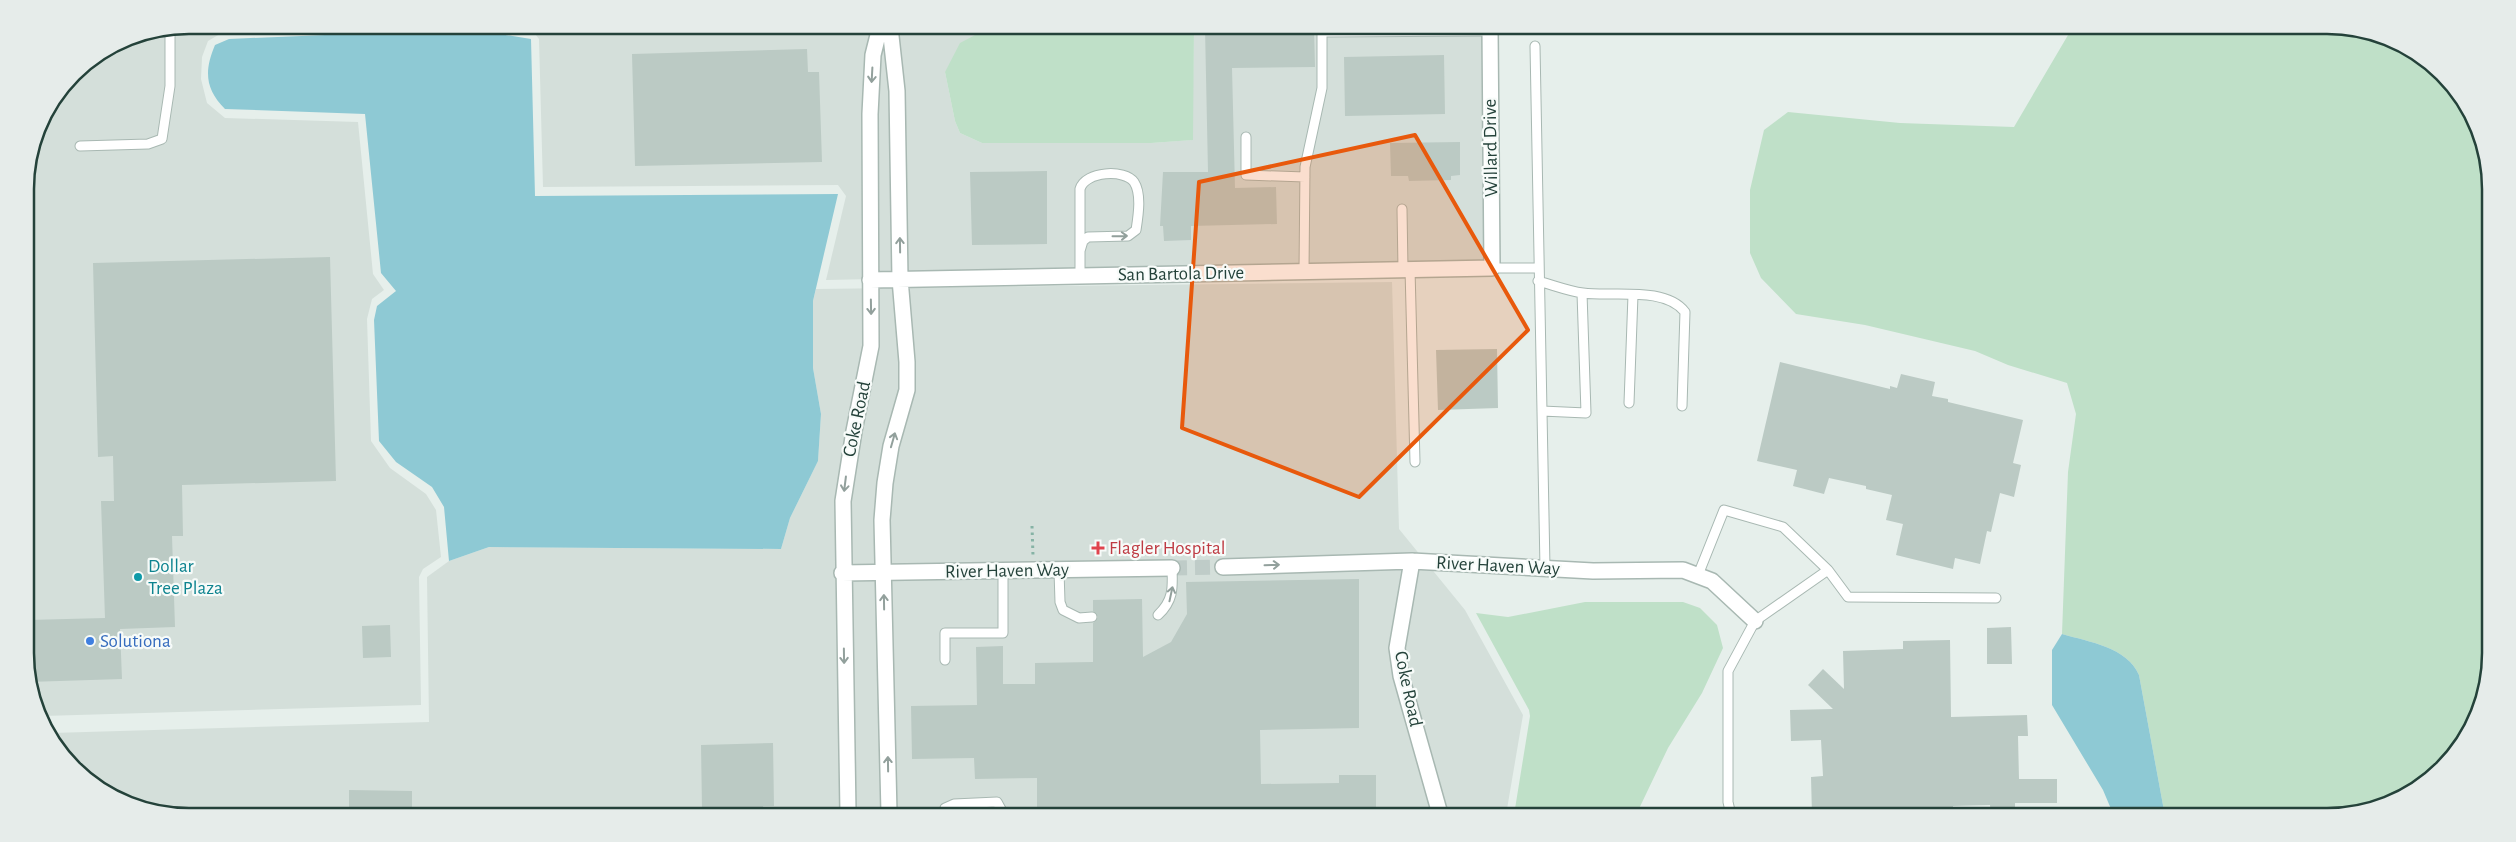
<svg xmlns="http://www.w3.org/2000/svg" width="2516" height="842" viewBox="0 0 2516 842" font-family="'Alegreya Sans',sans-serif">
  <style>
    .built { fill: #d4dfda }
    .green { fill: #bfe0c8 }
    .water { fill: #8ec9d4 }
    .building { fill: #bbcac4 }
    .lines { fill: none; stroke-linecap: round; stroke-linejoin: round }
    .street-tunnel { stroke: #bfccc8; stroke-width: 15; stroke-dasharray: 15 8; stroke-linecap: butt }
    .lane-casing { stroke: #a8b8b2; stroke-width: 11 }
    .street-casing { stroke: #a8b8b2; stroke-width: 18 }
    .path { stroke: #86b3a5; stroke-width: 3; stroke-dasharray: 2.5 4; stroke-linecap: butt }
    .lane { stroke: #fff; stroke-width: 9 }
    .street { stroke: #fff; stroke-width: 15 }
    .oneway { stroke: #92a09c }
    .marked { fill: #e8590c; fill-opacity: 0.2; stroke: #e8590c; stroke-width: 4; stroke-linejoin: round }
    .health-dot { fill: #e0444e; stroke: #f7fbf9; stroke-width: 2 }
    .culture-dot { fill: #0f9aa8; stroke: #f7fbf9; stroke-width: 2 }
    .shop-dot { fill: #3f7fe0; stroke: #f7fbf9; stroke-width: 2 }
    .labels { text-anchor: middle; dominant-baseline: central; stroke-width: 4.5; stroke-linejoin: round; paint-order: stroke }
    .street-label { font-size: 19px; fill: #24423a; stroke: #f7fbf9 }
    .health-label { font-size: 19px; fill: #be3a42; stroke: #f7fbf9; text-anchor: start }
    .culture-label { font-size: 19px; fill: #0d838f; stroke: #f7fbf9; text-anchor: start }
    .shop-label { font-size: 19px; fill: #366cbe; stroke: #f7fbf9; text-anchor: start }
    .rim { fill: none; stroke: #24423a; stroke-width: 2.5 }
  </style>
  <rect width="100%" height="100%" fill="#e6efeb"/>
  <!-- built -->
  <path class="built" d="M189 25H341L225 31 208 41 202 57 201 79 207 103 225 118 358 122 373 274 384 290 372 299 367 319 371 441 390 468 426 494 436 510 441 557 423 569 419 577 421 705 43 716 28 685 25 178 42 117 73 73 126 37Z
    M506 26 1107 27 1071 31H1023L945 72 955 121 960 133 982 143H1151L1192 140 1194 28H1498L1500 260 1342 269 826 280 846 196 838 185 543 187 539 39 532 30Z
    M1392 282 1399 529 1465 610 1523 715 1506 815 146 811 107 795 66 761 52 733 429 722 427 577 449 561 489 547 781 549 790 518 818 461 821 414 813 368V301L816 289Z"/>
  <!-- green -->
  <path class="green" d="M1107 27 1194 28 1193 140 1151 143H982L960 133 955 121 945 72 960 43 977 34 1071 31Z
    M2071 30 2370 31 2418 52 2450 81 2488 157 2485 696 2464 744 2427 783 2390 805 2338 817 2165 816 2139 675C2127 647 2089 642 2062 634L2068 472 2076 414 2067 383 2008 365 1975 351 1865 325 1796 314 1761 278 1750 253V190L1764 130 1788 112 1900 123 2014 127Z
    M1585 602H1683L1700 608 1717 625 1723 648 1702 693 1668 748 1636 815H1514L1530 716 1529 710 1476 613 1508 617Z"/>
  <!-- water -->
  <path class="water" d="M468 29 531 39 535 196 838 194 813 301V368L821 414 818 461 790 518 781 549 489 547 449 561 444 507 432 487 396 462 379 441 374 320 377 306 396 291 381 273 365 114 225 109C205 89 204 71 215 45L229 39Z
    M2062 634C2089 642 2127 647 2139 675L2165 816H2114L2103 790 2052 705V650Z"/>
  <!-- building -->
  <path class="building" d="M1205 28H1314L1315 67 1232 68 1235 188 1276 187 1277 224 1191 226V240L1164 241 1163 226H1160L1163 172H1208Z
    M807 49 808 72H819L822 162 635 166 632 54Z
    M1444 55 1445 114 1345 116 1344 57Z
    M1460 142V175L1451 176V180L1409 181 1408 176H1391L1390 143Z
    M1047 171V244L972 245 970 172Z
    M330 257 336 481 182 485 183 536H172L175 627 120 629 122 679 28 682V620L105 618 101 501H114L113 456 98 457 93 263Z
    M1497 349 1498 408 1438 410 1436 350Z
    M1780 362 1890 389V386L1897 388 1901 374 1935 382 1932 396 1948 399V402L2023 420 2013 463 2021 465 2014 497 2000 493 1991 532 1987 531 1980 564 1955 558 1953 569 1896 555 1903 524 1886 520 1892 495 1866 489V486L1829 478 1824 494 1793 486 1797 470 1757 461Z
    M1359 579V728L1260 730 1261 784 1339 783V775H1376V814H1037V778L975 779 974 758 912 759 911 706 977 705 976 647 1003 646V684H1035V663L1093 662V623L1098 617 1093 611V600L1142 599 1143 657 1171 642 1187 614 1186 582Z
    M390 625 391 657 363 658 362 626Z
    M2011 627 2012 664H1987V628Z
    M1950 640 1951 717 2027 715 2028 736H2018L2019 779H2057V803H2015V816H1991L1990 805 1953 806V816L1812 815 1811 777 1823 776 1821 740 1791 741 1790 710 1833 709 1808 685 1823 669 1844 689 1843 651 1903 649V641Z
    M773 743 774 806H763L764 813H715V809H702L701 745Z
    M349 790 412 791V812H349Z"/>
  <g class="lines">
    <!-- street-tunnel -->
    <path class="street-tunnel" d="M1172 568 1223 567"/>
    <defs>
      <path id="lane" d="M1322 32 1490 31
        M1535 46 1545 568
        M1246 137V175L1305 177
        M80 146 148 144 162 139 170 86V29
        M1402 209 1403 269
        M1080 251 1083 241 1088 237 1128 236 1136 230C1138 217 1142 194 1134 182 1125 169 1085 171 1080 189V276
        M1492 268H1537
        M1410 269 1415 462
        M1304 271 1305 167 1322 88V28
        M1538 281C1553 285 1568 291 1583 293 1613 297 1665 286 1685 312L1682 406
        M1629 403 1633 295
        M1542 411 1586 413 1582 293
        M1828 570 1848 597 1996 598
        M1059 571 1060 602 1063 610 1079 618 1092 617
        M1698 575 1724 510 1783 527 1828 570 1755 621 1728 671V802L1731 815
        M1158 615C1173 601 1173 589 1172 568
        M945 660V633H1003V572
        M945 813V808L954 804 997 802 1003 813"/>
      <path id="street" d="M870 280 1492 268 1490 28
        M1412 561 1397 648 1401 676 1440 814
        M1223 567 1412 561 1593 571 1683 570 1712 581 1755 621
        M842 573 1172 568
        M848 813 843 501 854 431 871 346 870 114 873 55 880 27
        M889 813 882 520 885 483 891 446 907 390V362L900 279 897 91 890 27"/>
    </defs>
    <!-- lane casing -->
    <use href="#lane" class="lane-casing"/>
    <!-- street casing -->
    <use href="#street" class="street-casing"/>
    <!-- path -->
    <path class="path" d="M1032 526 1033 556"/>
    <!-- lane -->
    <use href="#lane" class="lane"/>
    <!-- street -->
    <use href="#street" class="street"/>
  </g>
  <!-- one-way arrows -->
  <defs><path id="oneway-shaft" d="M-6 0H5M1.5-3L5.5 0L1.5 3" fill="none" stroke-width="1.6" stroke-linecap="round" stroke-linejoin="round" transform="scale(1.25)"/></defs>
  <g class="oneway">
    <use href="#oneway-shaft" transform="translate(872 75) rotate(93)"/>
    <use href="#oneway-shaft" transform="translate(1120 236) rotate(-1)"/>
    <use href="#oneway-shaft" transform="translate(900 245) rotate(-91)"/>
    <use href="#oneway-shaft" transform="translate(871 307) rotate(89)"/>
    <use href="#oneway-shaft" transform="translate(893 440) rotate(-74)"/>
    <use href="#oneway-shaft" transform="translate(845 484) rotate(97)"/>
    <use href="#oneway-shaft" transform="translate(1272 565) rotate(-2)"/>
    <use href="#oneway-shaft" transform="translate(1171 594) rotate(-78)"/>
    <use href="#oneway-shaft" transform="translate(884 602) rotate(-91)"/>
    <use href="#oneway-shaft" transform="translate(844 656) rotate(89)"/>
    <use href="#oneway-shaft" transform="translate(888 764) rotate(-91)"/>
  </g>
  <!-- marked area -->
  <path class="marked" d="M1415 135 1528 330 1359 497 1182 428 1199 182Z"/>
  <!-- markers -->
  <path class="health-dot" d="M1095.5 540.5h5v5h5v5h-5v5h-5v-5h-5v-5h5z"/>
  <circle class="culture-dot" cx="138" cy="577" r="5"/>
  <circle class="shop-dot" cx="90" cy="641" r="5"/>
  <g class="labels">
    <!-- street labels -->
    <g class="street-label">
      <text transform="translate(1491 148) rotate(-91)">Willard Drive</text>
      <text transform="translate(1181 274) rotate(-1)">San Bartola Drive</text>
      <text transform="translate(857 419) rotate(-78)">Coke Road</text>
      <text transform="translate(1498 566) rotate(3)">River Haven Way</text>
      <text transform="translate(1007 571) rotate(-1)">River Haven Way</text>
      <text transform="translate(1408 689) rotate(78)">Coke Road</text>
    </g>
    <!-- health labels -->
    <g class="health-label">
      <text x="1109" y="548">Flagler Hospital</text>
    </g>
    <!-- culture labels -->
    <g class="culture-label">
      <text x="148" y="566">Dollar<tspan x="148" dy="22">Tree Plaza</tspan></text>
    </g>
    <!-- shop labels -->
    <g class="shop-label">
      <text x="100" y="641">Solutiona</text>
    </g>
  </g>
  <!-- crop -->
  <path d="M0 0H2516V842H0ZM189 34H2327A155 155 0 0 1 2482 189V653A155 155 0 0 1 2327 808H189A155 155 0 0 1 34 653V189A155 155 0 0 1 189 34Z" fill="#e6ecea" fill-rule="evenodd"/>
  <path class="rim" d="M189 34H2327A155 155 0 0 1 2482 189V653A155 155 0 0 1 2327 808H189A155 155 0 0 1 34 653V189A155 155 0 0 1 189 34Z"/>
</svg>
